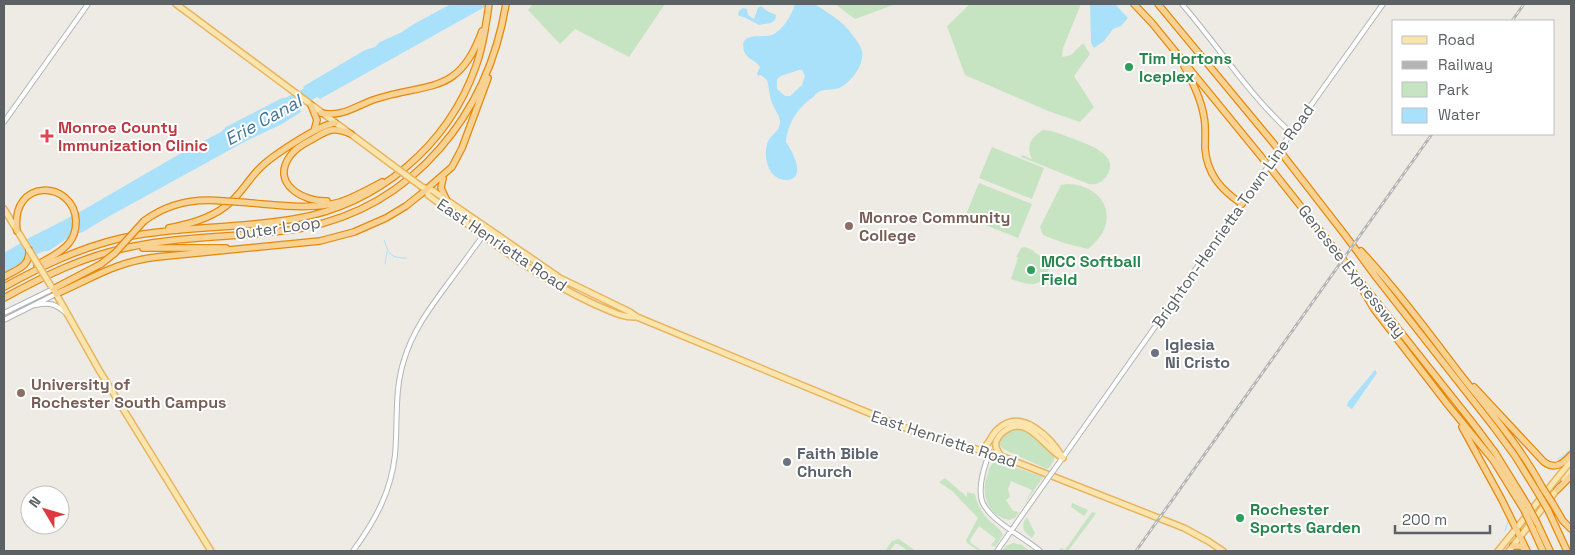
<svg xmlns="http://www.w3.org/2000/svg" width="1575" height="555" viewBox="0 0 1575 555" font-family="'Space Grotesk',sans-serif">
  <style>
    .green { fill: #c6e4c2 }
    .water { fill: #a9e0fa; fill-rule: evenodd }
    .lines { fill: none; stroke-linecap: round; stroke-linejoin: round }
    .stream { stroke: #a9e0fa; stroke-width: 1 }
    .minor-casing { stroke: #b2b5b9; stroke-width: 6 }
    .major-casing { stroke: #e9b462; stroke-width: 8 }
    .highway-casing { stroke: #e5890d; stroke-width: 8 }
    .minor { stroke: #fff; stroke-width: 4 }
    .major { stroke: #fae5ad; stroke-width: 5 }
    .highway { stroke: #f7d293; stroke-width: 5.5 }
    .rail-casing { stroke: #b3b4b4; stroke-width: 3 }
    .rail { stroke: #fff; stroke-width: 1; stroke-dasharray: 4; stroke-linecap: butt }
    .minor-bridge-casing { stroke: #b2b5b9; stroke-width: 6; stroke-linecap: butt }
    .major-bridge-casing { stroke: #e9b462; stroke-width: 8; stroke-linecap: butt }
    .highway-bridge-casing { stroke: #e5890d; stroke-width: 8; stroke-linecap: butt }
    .minor-bridge { stroke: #fff; stroke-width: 4 }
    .major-bridge { stroke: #fae5ad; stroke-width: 5 }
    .highway-bridge { stroke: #f7d293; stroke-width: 5.5 }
    .leisure-dot { fill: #2e9e5b; stroke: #fff; stroke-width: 2 }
    .health-dot { fill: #e0444e; stroke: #fff; stroke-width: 2 }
    .education-dot { fill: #8d6e63; stroke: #fff; stroke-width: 2 }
    .worship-dot { fill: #6b7280; stroke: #fff; stroke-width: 2 }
    .labels { text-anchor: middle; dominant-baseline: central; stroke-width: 4; stroke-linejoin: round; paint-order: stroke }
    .leisure-label { font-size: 16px; font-weight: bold; fill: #27864d; stroke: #fff; text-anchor: start }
    .health-label { font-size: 16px; font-weight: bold; fill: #be3a42; stroke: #fff; text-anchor: start }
    .street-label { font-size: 16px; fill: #5c6164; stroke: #fff }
    .education-label { font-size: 16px; font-weight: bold; fill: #785e54; stroke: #fff; text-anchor: start }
    .worship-label { font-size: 16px; font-weight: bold; fill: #5b616d; stroke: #fff; text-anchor: start }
    .water-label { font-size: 18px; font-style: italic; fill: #40779b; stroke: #fff }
  </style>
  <rect width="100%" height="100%" fill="#eeebe5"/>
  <!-- green -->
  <path class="green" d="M531 4H665L629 57 575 29 560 44 528 10 532 5Z
    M835 4H896L855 19Z
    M970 4H1081L1063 48 1062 57 1071 55 1083 43 1090 54 1074 76 1094 107 1080 122 1048 111 965 75 947 26Z
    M1043 130C1054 130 1064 136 1074 139 1089 145 1122 155 1106 177 1101 183 1096 185 1089 184L1021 157 1022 155 1032 159C1025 146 1032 136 1043 130Z
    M992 147 1044 168 1032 199 979 178Z
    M979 183 1032 204 1018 238 965 217Z
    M1067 184C1091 184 1113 201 1105 227 1102 236 1095 243 1088 249L1064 243 1043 235 1040 227 1061 185Z
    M1025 247 1034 251V252L1052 263C1041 287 1036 288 1011 279L1018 258 1016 257 1021 248Z
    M1019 428 1029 430 1054 456V460L1049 468 1047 469 1003 449 999 444C1001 433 1009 430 1019 428Z
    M994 462H1000L1043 477 1024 505 1032 490 1011 481 1008 489 1010 497 1006 500 1013 511 1019 512 1015 518 1011 519V520C989 518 980 495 987 476 989 471 989 466 994 462Z
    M945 478 967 497V492L975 494C977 503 980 510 986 517 993 525 999 526 1003 535L995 547 991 545 996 539 979 526 970 540 971 543 982 551H979L967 543 966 540 978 518 952 491 939 482Z
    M1072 503 1088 510 1084 516 1071 507Z
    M1092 512 1096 513 1095 515 1068 551H1058L1061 548 1065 550Z
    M1027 517 1035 533 1032 538C1023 532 1020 526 1027 517Z
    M899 539 916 551H908L898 544H895L890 551H885L892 541Z
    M1013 543 1022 545 1030 551 1022 550 1002 551 1006 546Z"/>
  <!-- water -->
  <path class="water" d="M451 4H490L320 99 317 97 300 107 301 112 282 124 246 141 106 218 83 232 72 235 50 250 41 252 4 273V253L29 238 78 213 190 148 221 132 226 127 282 98H285L303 89 304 86 365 50 375 47 380 42 400 33 414 24Z
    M795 4C800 4 808 2 814 4 822 8 839 20 845 26 850 32 860 43 862 51 865 64 851 83 839 88 832 91 823 88 817 93 815 94 814 97 812 98 798 107 787 125 786 142 792 151 808 179 786 180 769 180 763 158 767 144 769 135 781 132 780 121 779 114 773 107 771 100 769 93 769 87 767 80L761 75 758 76 757 74 760 67C756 60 747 60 744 51 738 31 763 38 772 35 783 30 792 15 795 4ZM799 70H802L805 76 802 85 790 96H785L777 89V79L781 76Z
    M1090 4H1115L1128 18 1121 26 1113 29 1104 41 1094 48 1091 43Z
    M761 6 767 11 776 15C776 25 766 23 759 25L744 17 739 16 738 14 739 11 743 8 747 9 748 15 754 19 758 8Z
    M1375 370 1377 373 1352 409 1347 406 1348 402Z"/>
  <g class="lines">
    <!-- stream -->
    <path class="stream" d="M384 240C389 254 390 258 406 258
      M385 264 387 252
      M1557 459 1562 457 1571 449
      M1505 531 1508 522"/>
    <defs>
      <path id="minor" d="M1182 4C1218 46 1250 96 1291 133
        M4 122 88 4
        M1287 139 1383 4
        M36 305C49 302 56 304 66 313
        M4 313 53 289
        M4 320 56 294
        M989 453C985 466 979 482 981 496 982 517 1024 537 1040 551
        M1054 470 1260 178
        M353 551C375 521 391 492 395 455 398 422 394 391 404 360 413 329 433 304 452 278 464 262 476 245 488 229
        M997 551 1046 481"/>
      <path id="major" d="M176 4 391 164
        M425 188 427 190 428 195C482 235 535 277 596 305 609 310 622 318 636 317
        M427 190H432L560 278 630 312 637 317 915 432 1001 456 1184 528 1208 541 1223 551
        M4 209 29 250
        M55 292 99 370 211 551
        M981 450C990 444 991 435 998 429 1022 407 1051 438 1063 458
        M1001 456C997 450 993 444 998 438 1000 434 1003 432 1006 430 1028 414 1046 450 1063 458
        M1564 480 1571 471
        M1498 551 1571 461
        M1509 551 1559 487"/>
      <path id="highway" d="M1134 4 1152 23 1268 165 1472 422 1496 454 1528 506
        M1158 4 1279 150 1345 235 1376 277 1493 426 1515 456 1538 493
        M1184 66C1193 83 1201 99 1204 117 1206 127 1205 137 1205 148 1207 174 1221 190 1242 204
        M311 105 317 120 314 131
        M321 113C342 118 357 105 376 99 428 82 459 96 482 31
        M443 178 441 188 446 199
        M327 201C304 202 270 184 290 156 295 149 303 144 311 140 328 130 332 126 351 134
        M239 202C272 204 308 211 340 202 355 197 369 189 382 182
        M144 221C168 203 194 198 223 201
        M169 228C189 224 209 219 226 206 240 196 247 181 259 169 270 157 320 124 335 123
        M17 231C10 177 74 180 76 221 76 229 74 237 69 243 61 253 47 259 37 265
        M143 248H226
        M1361 251C1398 291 1431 336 1464 379 1492 414 1521 448 1542 487
        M4 277C17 269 30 267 29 250
        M1359 284 1374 309 1448 405 1493 460 1524 510
        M4 287C42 266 79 248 122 238 178 226 237 229 294 219 378 205 448 146 476 66 483 46 486 25 489 4
        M53 289 101 264
        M56 294C93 278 115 262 157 257L320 241 354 232 386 218 406 206 421 194 452 167 462 148 488 78
        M4 298C44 276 84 256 130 247 187 235 246 238 303 228 415 206 488 113 506 4
        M1474 387 1544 462C1555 470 1563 464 1571 455
        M1462 427 1502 500 1527 551
        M1557 490 1571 476
        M1553 504 1563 521 1571 529
        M1548 510 1567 551
        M1537 523 1550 551
        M1533 529 1543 551
        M1513 546H1521L1525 549"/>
    </defs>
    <!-- minor casing -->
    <use href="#minor" class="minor-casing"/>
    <!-- major casing -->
    <use href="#major" class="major-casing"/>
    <!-- highway casing -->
    <use href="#highway" class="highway-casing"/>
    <!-- minor -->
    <use href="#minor" class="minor"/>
    <!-- major -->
    <use href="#major" class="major"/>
    <!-- highway -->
    <use href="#highway" class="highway"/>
    <defs>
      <path id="rail" d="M1512 21 1524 4
        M1136 551 1432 134"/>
    </defs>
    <!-- rail casing -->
    <use href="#rail" class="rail-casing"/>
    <!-- rail -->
    <use href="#rail" class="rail"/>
    <defs>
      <path id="minor-bridge" d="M1260 178 1287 139
        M1046 481 1054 470"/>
      <path id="major-bridge" d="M391 164 422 187
        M29 250 51 286"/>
      <path id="highway-bridge" d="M223 201 239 202
        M101 264 115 253 144 221
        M1542 487 1553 504
        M1538 493 1548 510
        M1528 506 1537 523
        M1524 510 1533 529"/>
    </defs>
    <!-- minor-bridge casing -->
    <use href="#minor-bridge" class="minor-bridge-casing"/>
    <!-- major-bridge casing -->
    <use href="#major-bridge" class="major-bridge-casing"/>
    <!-- highway-bridge casing -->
    <use href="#highway-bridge" class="highway-bridge-casing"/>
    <!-- minor-bridge -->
    <use href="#minor-bridge" class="minor-bridge"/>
    <!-- major-bridge -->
    <use href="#major-bridge" class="major-bridge"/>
    <!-- highway-bridge -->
    <use href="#highway-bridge" class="highway-bridge"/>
  </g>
  <!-- markers -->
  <g class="leisure-dot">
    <circle cx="1129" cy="67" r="5"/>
    <circle cx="1031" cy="270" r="5"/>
    <circle cx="1240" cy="518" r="5"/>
  </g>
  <path class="health-dot" d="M44.5 128.5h5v5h5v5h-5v5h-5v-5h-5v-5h5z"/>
  <g class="education-dot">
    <circle cx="849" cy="226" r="5"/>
    <circle cx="21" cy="393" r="5"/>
  </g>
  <g class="worship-dot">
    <circle cx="1155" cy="353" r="5"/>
    <circle cx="787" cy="462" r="5"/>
  </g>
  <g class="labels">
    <!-- leisure labels -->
    <g class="leisure-label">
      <text x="1139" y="58">Tim Hortons<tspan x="1139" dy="18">Iceplex</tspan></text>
      <text x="1041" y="261">MCC Softball<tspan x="1041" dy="18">Field</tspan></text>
      <text x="1250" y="509">Rochester<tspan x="1250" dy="18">Sports Garden</tspan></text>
    </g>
    <!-- health labels -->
    <g class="health-label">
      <text x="58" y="127">Monroe County<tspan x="58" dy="18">Immunization Clinic</tspan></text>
    </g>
    <!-- street labels -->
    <g class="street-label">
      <text transform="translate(1233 216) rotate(-55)">Brighton-Henrietta Town Line Road</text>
      <text transform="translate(278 228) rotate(-8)">Outer Loop</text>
      <text transform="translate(502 245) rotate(34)">East Henrietta Road</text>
      <text transform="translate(1352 271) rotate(52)">Genesee Expressway</text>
      <text transform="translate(944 439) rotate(18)">East Henrietta Road</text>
    </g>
    <!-- education labels -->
    <g class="education-label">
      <text x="859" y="217">Monroe Community<tspan x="859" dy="18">College</tspan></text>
      <text x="31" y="384">University of<tspan x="31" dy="18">Rochester South Campus</tspan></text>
    </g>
    <!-- worship labels -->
    <g class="worship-label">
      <text x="1165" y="344">Iglesia<tspan x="1165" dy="18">Ni Cristo</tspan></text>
      <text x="797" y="453">Faith Bible<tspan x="797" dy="18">Church</tspan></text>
    </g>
    <!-- water labels -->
    <g class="water-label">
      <text transform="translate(263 120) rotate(-29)">Erie Canal</text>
    </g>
  </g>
  <!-- border -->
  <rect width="1575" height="555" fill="none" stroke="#5c6164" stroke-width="10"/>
  <!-- legend -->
  <rect x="1392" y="20" width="162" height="115" fill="#ffffff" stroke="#bec0c1"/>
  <rect x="1402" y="36" width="25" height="8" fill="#fae5ad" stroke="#bec0c1"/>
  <text x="1438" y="45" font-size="15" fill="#5c6164">Road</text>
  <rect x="1402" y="61" width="25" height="8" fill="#b3b4b4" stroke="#bec0c1"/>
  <text x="1438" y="70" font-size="15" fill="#5c6164">Railway</text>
  <rect x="1402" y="82" width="25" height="15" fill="#c6e4c2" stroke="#bec0c1"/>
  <text x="1438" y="95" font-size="15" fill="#5c6164">Park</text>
  <rect x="1402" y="108" width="25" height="15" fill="#a9e0fa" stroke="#bec0c1"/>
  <text x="1438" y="120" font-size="15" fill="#5c6164">Water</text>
  <!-- north arrow -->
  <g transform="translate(45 510) rotate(308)"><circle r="24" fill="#ffffff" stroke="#bec0c1"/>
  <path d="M0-4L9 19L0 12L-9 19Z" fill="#df3940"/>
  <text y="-8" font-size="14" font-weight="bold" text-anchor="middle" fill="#5c6164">N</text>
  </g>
  <!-- scale -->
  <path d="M1395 525v8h95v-8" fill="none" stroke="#5c6164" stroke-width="2.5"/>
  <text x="1402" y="525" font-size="15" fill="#5c6164" stroke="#ffffff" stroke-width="4" paint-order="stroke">200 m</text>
</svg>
